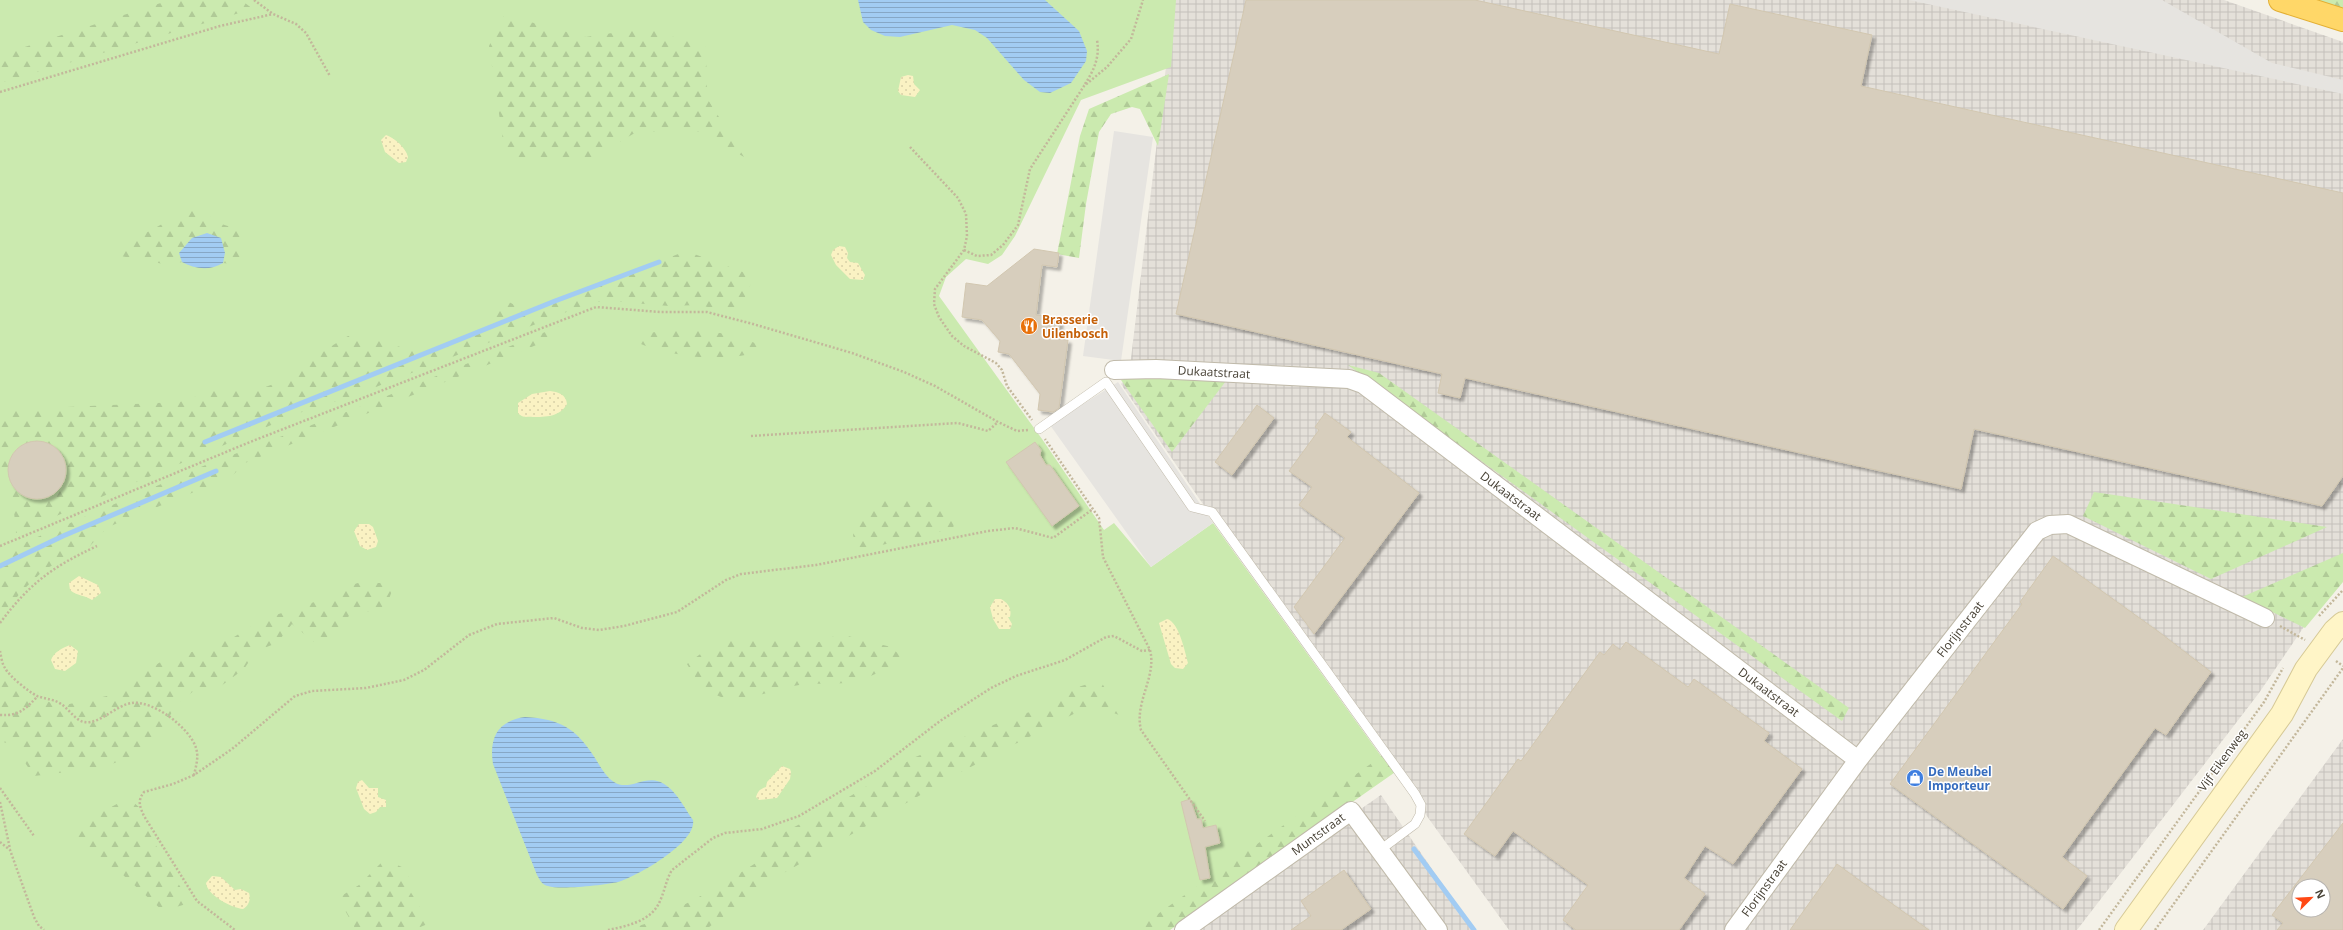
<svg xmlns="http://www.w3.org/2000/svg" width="2343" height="930" viewBox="0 0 2343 930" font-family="'Open Sans',sans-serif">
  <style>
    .industrial { fill: url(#industrial-grid); fill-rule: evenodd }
    .grass { fill: #cbeaaf }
    .forest { fill: url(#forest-firs) }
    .sand { fill: url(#sand-dots) }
    .parking { fill: #e6e4e0 }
    .water { fill: url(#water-rules) }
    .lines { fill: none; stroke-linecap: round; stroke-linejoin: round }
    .stream { stroke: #a2ccf3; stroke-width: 5 }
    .building { fill: #d7cebd; stroke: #d2c7b0; fill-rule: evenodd; filter: url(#shadow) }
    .lane-casing { stroke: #c0baaa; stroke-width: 10 }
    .street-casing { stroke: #c0baaa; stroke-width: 20 }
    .secondary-casing { stroke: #d6c996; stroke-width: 24 }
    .highway-casing { stroke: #e3af33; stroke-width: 24 }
    .path { stroke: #c3b79b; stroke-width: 2.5; stroke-dasharray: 2 2; stroke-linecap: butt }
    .lane { stroke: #fff; stroke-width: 9 }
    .street { stroke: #fff; stroke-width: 18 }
    .secondary { stroke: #fff5c7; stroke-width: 22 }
    .highway { stroke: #ffd768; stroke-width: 22 }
    .labels { text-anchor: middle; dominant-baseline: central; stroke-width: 3; stroke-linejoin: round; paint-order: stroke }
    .food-label { font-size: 12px; font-weight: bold; fill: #c56008; stroke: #fff; text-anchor: start }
    .street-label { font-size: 12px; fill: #484236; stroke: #fff }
    .shop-label { font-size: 12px; font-weight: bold; fill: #366cbe; stroke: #fff; text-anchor: start }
  </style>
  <defs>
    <pattern id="industrial-grid" width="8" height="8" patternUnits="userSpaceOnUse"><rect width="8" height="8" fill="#e4e0d9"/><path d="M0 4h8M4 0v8" fill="none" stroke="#c5c1bb"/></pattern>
    <pattern id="forest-firs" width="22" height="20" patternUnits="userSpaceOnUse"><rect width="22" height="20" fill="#cbeaaf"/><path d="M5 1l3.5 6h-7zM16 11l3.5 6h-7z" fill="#b0ca97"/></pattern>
    <pattern id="sand-dots" width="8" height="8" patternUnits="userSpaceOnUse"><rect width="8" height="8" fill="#faf2c3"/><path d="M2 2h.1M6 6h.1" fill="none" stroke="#d8d1a8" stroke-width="1.8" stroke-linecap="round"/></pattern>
    <pattern id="water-rules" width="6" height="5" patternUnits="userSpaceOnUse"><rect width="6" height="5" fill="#a2ccf3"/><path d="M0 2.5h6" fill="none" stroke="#86a7c6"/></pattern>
    <filter id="shadow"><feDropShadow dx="3.5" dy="3.5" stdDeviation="1" flood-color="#0004"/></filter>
  </defs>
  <rect width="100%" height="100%" fill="#f4f1e8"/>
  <!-- industrial -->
  <path class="industrial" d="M1174 0H2224L2343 42V569L2259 693 2077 930H1509L1222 532 1121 384 1129 375Z
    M2343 739V930H2203L2206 926ZM2299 886H2323V910H2299Z
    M1381 795 1474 930H1186Z"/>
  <!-- grass -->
  <path class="grass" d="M0 0H1176L1171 67 1081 100 1015 236 1002 255 988 264 966 259 946 277 939 296 1042 439 1104 530 1114 523 1151 567 1213 523 1386 763 1161 930H0Z"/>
  <!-- forest -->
  <path class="forest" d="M170 0H241L253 9 0 83V55Z
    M2312 0H2343V10Z
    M504 15 586 37 645 28 706 47 707 98 744 157 701 132 671 130 633 134 595 157 506 161 489 46Z
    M1169 74 1158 146 1140 109 1132 107 1111 114 1099 132 1086 204 1079 258 1057 254 1080 136 1089 109Z
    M188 210H201C216 220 221 228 242 227V265L223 263 224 253 201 234 180 258 182 262 169 265 115 255 131 236C152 235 168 217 188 210Z
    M686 251 754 276 738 314 699 305 669 306 622 302H592L353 396 302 412 16 533 10 469 0 470V410L179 402 219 389H260L295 376 325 350 348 336 365 337 425 354 491 327 492 312 507 301 528 312Z
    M560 326 561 335 245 463 231 477 108 527 87 549 45 569 23 590 0 617V553L208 464 362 406Z
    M685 328 727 334 765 346C759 349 752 353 745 355 713 362 666 355 636 342L648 333Z
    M1348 365 1379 373 1849 708 1842 721Z
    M1137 375 1229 377 1172 452 1121 380Z
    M2094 492 2327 527 2211 579 2083 516Z
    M909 500C926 501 962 502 953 528L925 536 857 550 853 535 862 515 883 501Z
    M2343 553V582L2305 628 2242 597Z
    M358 583H395L387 604 373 612 353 610 337 633 314 642 292 624 277 643 256 651 244 669 221 686 195 690 178 703 147 751 109 765 84 770 34 776 13 745 0 741V667L9 681 30 695 60 706 107 696 162 661 208 647 234 637 261 620 329 597 340 588Z
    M840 634 891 647 904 659C890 667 875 675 860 680 840 686 820 682 799 685 777 688 744 704 721 697 704 691 695 678 687 664L703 652 734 639 754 638 819 642Z
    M1100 680 1122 716 1091 705 959 773 782 874 705 930H626L651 922 716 888 759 861 760 845 834 806 913 758 1015 716 1045 708 1072 689Z
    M1389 751 1401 768 1170 930H1135Z
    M128 798 139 807 159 852 184 893 186 904 163 911 123 875 87 856 75 837 100 813Z
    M385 859 408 870 410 891 430 923 413 930H356L338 898 359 885Z"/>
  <!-- sand -->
  <path class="sand" d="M908 75 913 76 914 84 920 90 915 97 901 95 898 91 901 77Z
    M386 135C395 138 406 148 408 157L406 162 399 163 385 152 381 140Z
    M839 246 845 247 848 253 847 258 850 262 858 263 865 275 863 280 850 279 836 265 831 255 833 250Z
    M550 391C558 392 566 394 567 404 560 417 545 417 533 417 526 416 524 419 518 413V403L532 394Z
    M359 524H369L373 527 378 541 376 547 367 550 360 546 354 531Z
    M79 576 98 585 101 593 92 600C85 595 77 596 70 590L69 583Z
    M995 599H1001C1008 603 1012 608 1010 617H1008L1012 624 1010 629H999L993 619 990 607Z
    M1167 619C1179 622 1185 652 1188 663L1183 669 1175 668 1171 664 1159 623Z
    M70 645 78 651 76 663 65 671 55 669 51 660C54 652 62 648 70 645Z
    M782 766 790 769 791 772 790 779 777 798 759 800 756 797C758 791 760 789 766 787L767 782Z
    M362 780 369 788H378V797L386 800V807H380L376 812 370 814 364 809 356 788 358 782Z
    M212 876 221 877 235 890 241 889 249 893C251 899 249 906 243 909 232 908 207 895 206 883Z"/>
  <!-- parking -->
  <path class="parking" d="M1909 0H2162L2272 63 2343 80V94Z
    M1114 131 1153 137 1121 361 1083 356Z
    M1118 382 1213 523 1151 567 1050 425Z"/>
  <!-- water -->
  <path class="water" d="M858 0H1045L1079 31 1087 51 1086 61 1071 83 1050 93 1040 92 1024 80 987 38 975 30 952 25 900 37 885 36 871 30 863 22Z
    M207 233 221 238 225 253 223 263C210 271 194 269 182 262L179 253 192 238Z
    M525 717C560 719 576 728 595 758 600 766 606 777 614 782 631 793 647 770 667 786 678 794 685 809 693 820 697 842 638 876 618 882 605 885 560 890 548 886 542 885 540 880 537 875L493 764C489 738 497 721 525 717Z"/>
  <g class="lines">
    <!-- stream -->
    <path class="stream" d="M205 442 555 301 659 262
      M0 566 63 536 216 471
      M1414 849 1474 930"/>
  </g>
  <!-- building -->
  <path class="building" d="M1246 0H1475L1719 54 1730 4 1872 35 1861 86 2343 193V476L2322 506 1974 429 1961 489 1465 378 1460 398 1438 393 1442 374 1176 314Z
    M1034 249 1059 253 1057 267 1042 265 1036 315 1060 318 1058 339 1068 340 1059 408 1053 412 1038 410 1040 394 1009 354 998 352 1000 341 982 320 962 317 966 283 987 286Z
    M1257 405 1274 418 1232 475 1215 462Z
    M1325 413 1351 432 1347 437 1419 493 1314 634 1294 607 1345 538 1299 505 1312 487 1289 471 1319 430 1315 427Z
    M8 470a29 29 0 1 1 58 0a29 29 0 1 1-58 0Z
    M1035 442 1041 450 1040 455 1046 465H1050L1079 506 1052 526 1006 462Z
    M2053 556 2159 632 2211 672 2166 735 2155 728 2062 857 2087 876 2063 909 1890 784 2022 604 2020 602Z
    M1626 642 1688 687 1694 679 1769 733 1764 741 1802 769 1733 864 1705 846 1684 878 1705 894 1679 930H1576L1563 920 1588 885 1513 831 1495 856 1464 834 1518 759 1521 761 1600 652 1604 655 1613 644 1620 650Z
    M1190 799 1197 819H1201L1203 828 1216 825 1220 843 1205 847 1210 878 1200 880 1181 802Z
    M2343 823V930H2277L2283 923 2272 915ZM2299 886H2323V910H2299Z
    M1837 864 1863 883 1929 930H1790Z
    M1344 870 1371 909 1341 930H1291L1311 916 1301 901Z"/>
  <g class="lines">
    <defs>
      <path id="lane" d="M1039 429 1106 382 1192 507 1212 512 1415 794 1421 805 1420 815 1415 824 1380 850"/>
      <path id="street" d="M1114 370 1156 369 1349 379 1363 384 1858 760
        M1184 930 1351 811 1438 930
        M1734 930 1858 760 2037 531 2050 525 2068 524 2265 618"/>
      <path id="secondary" d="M2126 930 2282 714 2306 669 2334 631 2343 623"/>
      <path id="highway" d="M2280 0 2343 20"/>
    </defs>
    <!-- lane casing -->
    <use href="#lane" class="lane-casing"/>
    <!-- street casing -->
    <use href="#street" class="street-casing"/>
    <!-- secondary casing -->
    <use href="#secondary" class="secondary-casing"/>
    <!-- highway casing -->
    <use href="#highway" class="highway-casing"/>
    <!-- path -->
    <path class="path" d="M254 0 273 14 296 24 306 33 330 76
      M1085 84C1094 70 1100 57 1097 40
      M0 92 220 26 273 14
      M910 147 958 198 966 214 967 236 964 250 935 289 934 304 939 317 952 336 964 346 996 363 1002 370 1007 386 1032 420
      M964 250 977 256 991 255 1003 245 1018 225 1030 169 1084 86 1107 67 1131 39 1143 0
      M751 436 958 423 988 431 998 422
      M0 546 250 442 596 307 660 312H707L753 324 852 353 904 372 935 386 998 422 1017 431 1028 430
      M2319 616 2343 590
      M0 623C30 583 52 567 97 546
      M2280 626 2305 640
      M1150 650C1157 677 1134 702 1141 730L1205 821
      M0 651C1 656 2 664 5 668 9 676 29 692 37 696 45 699 54 699 61 704 69 709 75 720 84 722 99 725 116 705 132 703 153 700 190 728 196 748 199 757 196 766 194 775L232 749 295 696 312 691 366 688 404 680 424 670 469 635 497 624 554 618 582 628 599 630 624 626 677 612 726 580 741 574 816 565 988 531 1015 528 1053 538 1093 509
      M2336 661 2343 666
      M0 715C20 716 25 709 38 696
      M194 775 173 784 144 792C137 801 140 807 144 816L197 901 235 930
      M0 788 34 836
      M0 802 10 849
      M0 842 10 850 34 917 39 926 44 930
      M608 930C627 926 652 921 660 901 665 890 666 880 672 870L713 838 725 833 762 829 799 816 875 771 940 721 991 688 1016 676 1065 660 1106 637 1114 636 1142 651 1150 650 1103 557 1099 518 1045 439
      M2099 930 2264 702 2283 668
      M2155 930 2343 668"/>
    <!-- lane -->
    <use href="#lane" class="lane"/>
    <!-- street -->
    <use href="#street" class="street"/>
    <!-- secondary -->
    <use href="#secondary" class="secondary"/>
    <!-- highway -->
    <use href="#highway" class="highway"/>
  </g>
  <!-- icons -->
  <defs>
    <symbol id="restaurant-disc" viewBox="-11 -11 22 22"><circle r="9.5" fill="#e8710a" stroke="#fff"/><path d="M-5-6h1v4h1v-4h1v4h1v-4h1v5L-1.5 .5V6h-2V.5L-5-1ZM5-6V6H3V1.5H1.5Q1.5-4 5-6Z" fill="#fff"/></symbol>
    <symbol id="shop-disc" viewBox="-11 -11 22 22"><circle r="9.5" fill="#3f7fe0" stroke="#fff"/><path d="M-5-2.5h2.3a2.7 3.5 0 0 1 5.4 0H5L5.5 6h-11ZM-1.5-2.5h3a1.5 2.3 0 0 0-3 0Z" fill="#fff"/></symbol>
  </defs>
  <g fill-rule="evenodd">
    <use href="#restaurant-disc" x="1019" y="316" width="20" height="20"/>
    <use href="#shop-disc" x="1905" y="768" width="20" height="20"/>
  </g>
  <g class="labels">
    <!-- food labels -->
    <g class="food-label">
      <text x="1042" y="319">Brasserie<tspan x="1042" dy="14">Uilenbosch</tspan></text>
    </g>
    <!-- street labels -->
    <g class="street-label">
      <text transform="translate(1214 372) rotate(3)">Dukaatstraat</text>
      <text transform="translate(1511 496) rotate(37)">Dukaatstraat</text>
      <text transform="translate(1960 629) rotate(-52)">Florijnstraat</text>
      <text transform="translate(1769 692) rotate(37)">Dukaatstraat</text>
      <text transform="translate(2222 760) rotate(-54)">Vijf Eikenweg</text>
      <text transform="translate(1318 834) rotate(-36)">Muntstraat</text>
      <text transform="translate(1764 888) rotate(-54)">Florijnstraat</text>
    </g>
    <!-- shop labels -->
    <g class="shop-label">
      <text x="1928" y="771">De Meubel<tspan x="1928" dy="14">Importeur</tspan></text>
    </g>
  </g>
  <!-- north arrow -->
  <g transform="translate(2311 898) rotate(66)"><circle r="19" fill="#ffffff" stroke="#b6b3af"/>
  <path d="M0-3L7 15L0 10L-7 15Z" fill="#ff4814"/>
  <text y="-6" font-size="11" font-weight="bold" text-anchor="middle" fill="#484236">N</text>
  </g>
</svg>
